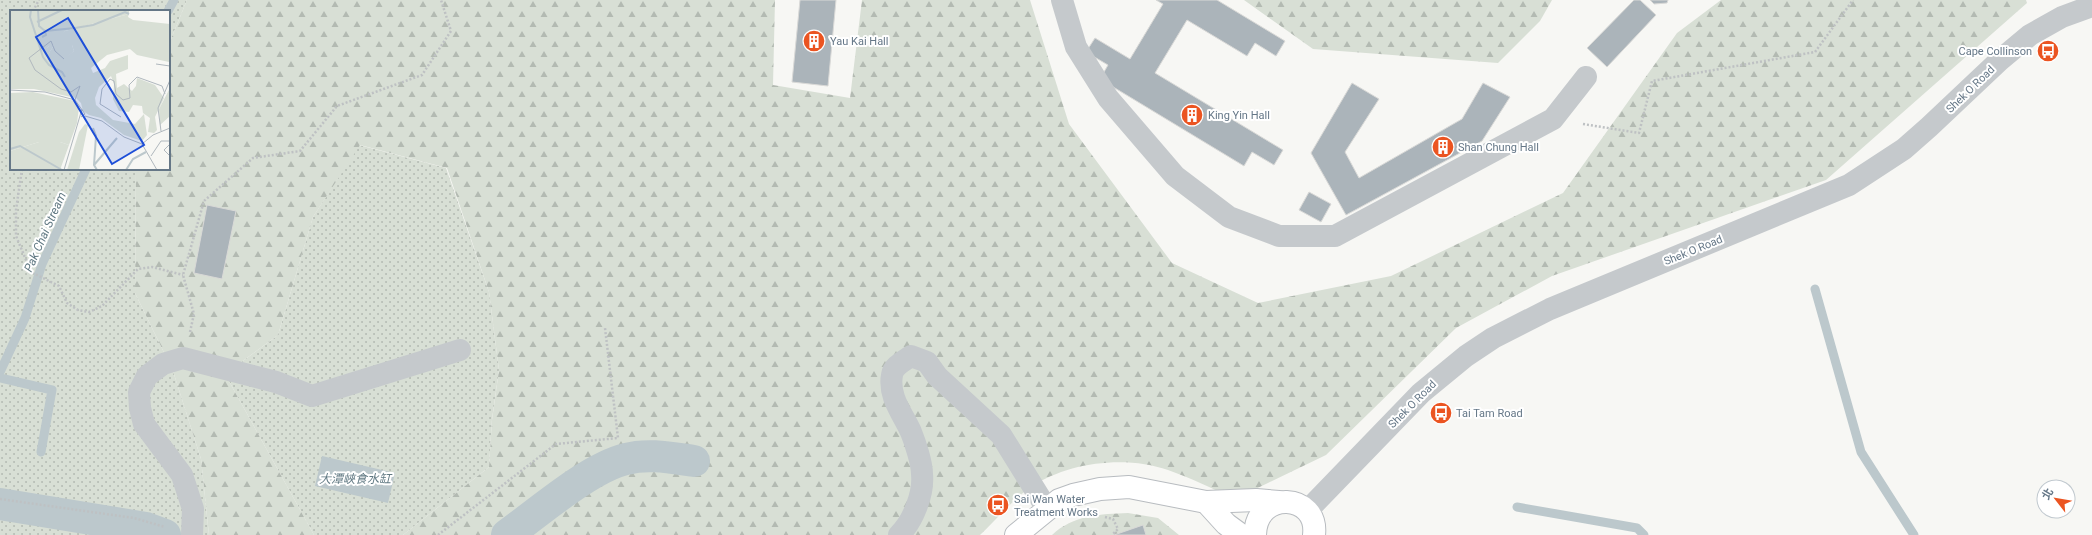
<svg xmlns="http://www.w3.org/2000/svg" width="2092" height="535" font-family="Roboto,'Noto Sans TC',sans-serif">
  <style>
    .grass { fill: url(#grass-dots) }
    .forest { fill: url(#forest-firs) }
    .water { fill: #bcc8cc }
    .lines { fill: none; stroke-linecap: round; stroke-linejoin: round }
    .stream { stroke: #bcc8cc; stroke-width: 9 }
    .canal { stroke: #bcc8cc; stroke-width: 32 }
    .building { fill: #abb4ba; stroke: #d9d9d7 }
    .major-casing { stroke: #b8bcc0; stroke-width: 24 }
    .path { stroke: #bec1c3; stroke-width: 2.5; stroke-dasharray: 2 2; stroke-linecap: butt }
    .minor { stroke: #c5c9cc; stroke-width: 22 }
    .major { stroke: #fff; stroke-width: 22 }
    .labels { text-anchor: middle; stroke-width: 4; stroke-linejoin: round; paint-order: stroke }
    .poi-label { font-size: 11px; fill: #657787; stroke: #fff; text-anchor: start }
    .street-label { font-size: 11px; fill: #657787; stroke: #fff }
    .water-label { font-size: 12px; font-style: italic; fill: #617983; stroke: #fff }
    .inset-river { fill: none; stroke: #bcc8cc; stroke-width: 2 }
    .inset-road { fill: none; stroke: #b0b8be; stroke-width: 1 }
    .view { fill: #1d4ed8; fill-opacity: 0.15; stroke: #1d4ed8; stroke-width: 2 }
    .inset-edge { fill: none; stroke: #657787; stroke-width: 2 }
  </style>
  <defs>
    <pattern id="grass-dots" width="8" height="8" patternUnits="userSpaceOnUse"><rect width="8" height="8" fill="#d8dfd5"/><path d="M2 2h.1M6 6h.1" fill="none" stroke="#b3bab2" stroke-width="1.8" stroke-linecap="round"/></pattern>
    <pattern id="forest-firs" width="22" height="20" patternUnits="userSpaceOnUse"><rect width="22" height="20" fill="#d8dfd5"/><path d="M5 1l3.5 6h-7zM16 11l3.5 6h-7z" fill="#b3bab2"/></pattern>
  </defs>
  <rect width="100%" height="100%" fill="#f7f7f4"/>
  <g class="grass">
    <path d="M0 0H187L169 44V11H11V169H136L135 293 173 371 201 459 209 535H0Z"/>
    <path d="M359 145 446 168 489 292 499 370 492 419 489 467 403 535H314L225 374 278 335 313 217Z"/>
  </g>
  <g class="forest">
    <path d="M187 0H775L773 85 850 98 862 0H1030L1069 124 1172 263 1258 303 1391 276 1563 193 1677 33 1721 0H2026L2027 3 1826 180 1552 276 1456 328 1326 455 1235 499C1213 489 1191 478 1168 470 1126 455 1068 462 1031 487 1014 498 995 521 980 535H403L489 467 492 420 499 370 489 292 447 168 360 145 313 217 278 335 225 374 314 535H209L201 459 173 371 135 293 136 169H169V44Z"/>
    <path d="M1244 0H1552L1540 21 1498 63 1313 49Z"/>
    <path d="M1128 513 1158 518 1179 535H1052C1073 515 1101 514 1128 513Z"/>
  </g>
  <path class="water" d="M322 456 395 473 388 503 315 486Z"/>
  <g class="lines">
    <g class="stream">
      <path d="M168 11 174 0"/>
      <path d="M1815 289 1861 452 1914 535"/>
      <path d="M0 372 25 318 42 264 86 169"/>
      <path d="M0 378 52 390 41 452"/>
      <path d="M1517 507 1637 528 1644 535"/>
    </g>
    <g class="canal">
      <path d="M0 504 146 528 165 535"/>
      <path d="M507 535C539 512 589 468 626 459 648 453 672 458 694 461"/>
    </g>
  </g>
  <g class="building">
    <path d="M800 0H836L828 86 792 82Z"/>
    <path d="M1156 0H1217L1285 41 1276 56 1255 43 1247 56 1187 20 1155 73 1283 150 1274 165 1252 152 1244 166 1100 79 1108 65 1086 52 1095 38 1130 59 1163 4Z"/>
    <path d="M1634 0H1640L1656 15 1607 67 1587 48Z"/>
    <path d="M1650 0H1668L1667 3 1654 4Z"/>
    <path d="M1352 83 1379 99 1345 152 1359 178 1462 119 1483 83 1510 97 1482 141 1346 215 1311 153Z"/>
    <path d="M1309 192 1331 204 1321 222 1299 210Z"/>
    <path d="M207 205 236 211 222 279 194 273Z"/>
    <path d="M1143 525 1146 535H1114Z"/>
  </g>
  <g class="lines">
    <g class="major-casing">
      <g id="major">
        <path d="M1206 502 1226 524 1241 535"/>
        <path d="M1016 535 1059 500 1073 495 1100 489 1129 487 1206 502 1256 500 1279 502"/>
        <path d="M1255 535C1256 489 1319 493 1314 535"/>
      </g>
    </g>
    <g class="path">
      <path d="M33 11 39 0"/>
      <path d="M1583 124 1639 133 1652 81 1815 52 1853 0"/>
      <path d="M22 169 16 210V236L31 272 59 286 67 303 78 310 89 312 102 306 138 269 152 267 183 275"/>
      <path d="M190 332 194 314 183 275 204 201 253 158 300 151 337 106 422 75 451 31 441 0"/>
      <path d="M0 499 134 518 165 527"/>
      <path d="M1105 517 1113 519 1118 529 1112 535"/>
      <path d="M438 535 556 444 618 438 605 328"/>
    </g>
    <g class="minor">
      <path d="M1062 0 1076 47 1108 98 1175 176 1229 217 1279 236H1335L1553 119 1586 77"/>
      <path d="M1307 511 1421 393 1466 356 1493 338 1550 309 1849 185 1904 149 1929 127 2000 60 2030 35 2062 17 2092 6"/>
      <path d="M192 535 193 509 182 475 144 424 140 408 139 392 147 376 163 364 183 358 276 382 312 396 460 350"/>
      <path d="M899 535C913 521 924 494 922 474 922 463 915 442 911 432 903 414 888 397 892 375 893 366 904 361 911 356L927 362 937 376 1001 435 1047 509"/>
    </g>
    <use href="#major" class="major"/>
  </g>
  <defs>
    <g id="building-disc" transform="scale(1.15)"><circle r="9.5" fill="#eb5421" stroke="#fff"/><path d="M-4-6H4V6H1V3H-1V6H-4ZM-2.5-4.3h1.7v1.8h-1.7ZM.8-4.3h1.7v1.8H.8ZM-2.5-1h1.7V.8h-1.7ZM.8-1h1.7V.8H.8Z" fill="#fff"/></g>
    <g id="bus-disc" transform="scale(1.15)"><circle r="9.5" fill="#eb5421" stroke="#fff"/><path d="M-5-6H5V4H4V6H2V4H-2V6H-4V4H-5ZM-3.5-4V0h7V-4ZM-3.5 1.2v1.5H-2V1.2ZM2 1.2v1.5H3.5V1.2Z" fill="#fff"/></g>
  </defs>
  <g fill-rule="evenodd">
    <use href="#building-disc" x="814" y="41"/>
    <use href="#bus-disc" x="2048" y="51"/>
    <use href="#building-disc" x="1192" y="115"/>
    <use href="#building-disc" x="1443" y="147"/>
    <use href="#bus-disc" x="1441" y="413"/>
    <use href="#bus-disc" x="998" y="505"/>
  </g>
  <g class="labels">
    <g class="poi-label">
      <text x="830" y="45">Yau Kai Hall</text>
      <text x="2032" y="55" text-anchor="end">Cape Collinson</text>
      <text x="1208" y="119">King Yin Hall</text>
      <text x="1458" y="151">Shan Chung Hall</text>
      <text x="1456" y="417">Tai Tam Road</text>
      <text x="1014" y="503">Sai Wan Water<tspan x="1014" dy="13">Treatment Works</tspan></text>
    </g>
    <g class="street-label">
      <text transform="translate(1970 89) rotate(-44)" y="4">Shek O Road</text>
      <text transform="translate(1693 250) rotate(-22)" y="4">Shek O Road</text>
      <text transform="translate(1412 404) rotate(-45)" y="4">Shek O Road</text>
    </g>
    <g class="water-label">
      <text transform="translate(45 232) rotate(-66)" y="4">Pak Chai Stream</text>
      <text x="355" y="483">大潭峽食水缸</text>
    </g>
  </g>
  <g transform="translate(10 10)">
    <rect width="160" height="160" fill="#f7f7f4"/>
    <path d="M0 0H119V4L55 21 0 72ZM44 35H62L64 41 48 55 36 48ZM29 132H50L59 135 50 160H0V141Z" fill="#d8dfd5"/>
    <path d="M119 4 118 7 123 10 160 14 159 52 127 45 120 39 97 45 81 58 83 63 95 58 100 51 118 45V59L106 64 107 78 114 74 122 81 126 76 127 68 145 75 154 88 145 107 147 120 144 123 138 122 140 108 133 103 132 96 123 95 119 102 109 101 103 89 104 74 101 66 89 77 85 88 86 95 103 110 125 114 134 104 137 125 132 131 114 125 91 108 79 105 73 101 71 93 66 88 24 79H0V72L13 53 38 37 45 27 55 21ZM44 35H62L64 41 47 54 36 48ZM160 78V106L150 115 149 99ZM23 82 65 91 69 97 67 113 59 135 50 132H29L0 141V83ZM75 114 78 115 69 160H57L69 122Z" fill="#d8dfd5" fill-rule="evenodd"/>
    <path class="inset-river" d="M21 0 20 7 33 47 39 55 52 62 55 67M28 0 29 16 35 21M27 12 52 0M32 27 36 25 35 21 65 18 83 15 115 2 119 4M83 118 86 126 84 155 87 160M0 139 10 136 52 160M84 155 107 128M116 160 123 149 136 142"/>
    <path class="inset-road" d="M54 49 45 41 41 31 19 48 25 60 51 79 61 82 70 76 65 90M146 54 160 56M0 80 35 82 65 90 75 104 71 107M75 106 92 111 114 127 132 134 147 160M111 107 90 94 92 79 100 69 104 71 106 84 113 90 120 88 119 75 127 67 152 76 155 84M151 121 148 98 160 70M132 134 143 125 160 118M160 134 154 140 160 146M141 146 151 131H160M54 160 72 99"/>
    <path class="view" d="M58 8 134 135 102 154 26 27Z"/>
    <rect width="160" height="160" class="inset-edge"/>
  </g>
  <g transform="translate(2056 499) rotate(301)"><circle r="19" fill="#ffffff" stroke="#c1c9cf"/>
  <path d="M0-3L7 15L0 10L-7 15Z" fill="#eb5421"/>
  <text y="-6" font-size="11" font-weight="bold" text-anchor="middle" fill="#657787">北</text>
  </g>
</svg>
